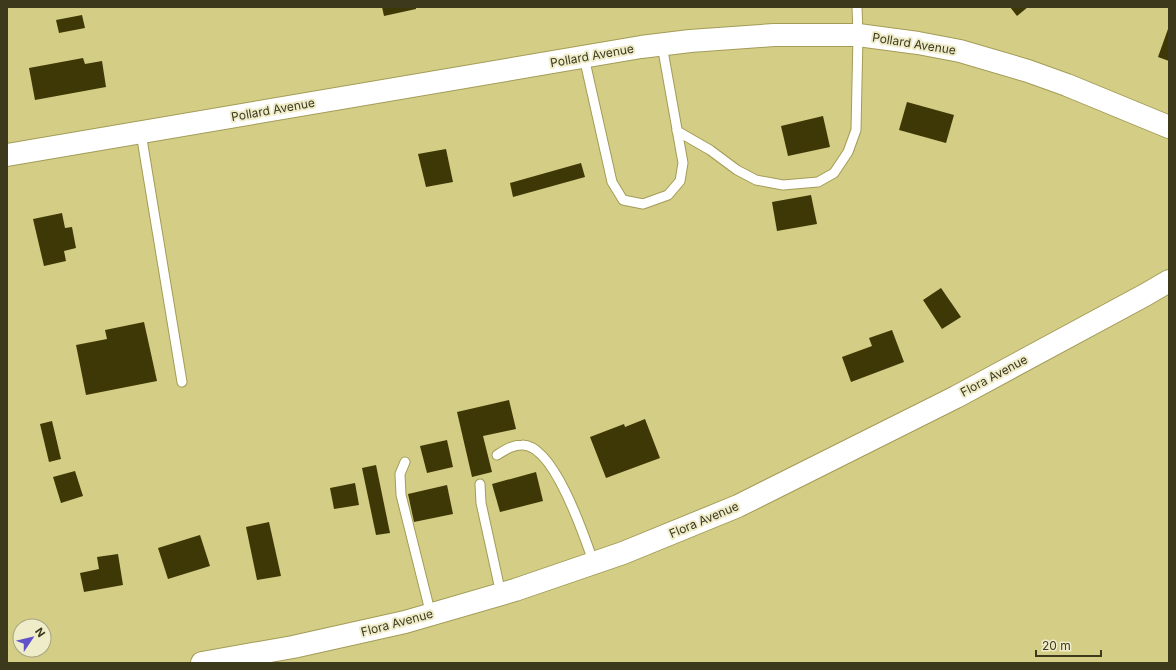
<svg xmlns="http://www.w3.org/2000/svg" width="1176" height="670" font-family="Inter,sans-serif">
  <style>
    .building { fill: #3d3805 }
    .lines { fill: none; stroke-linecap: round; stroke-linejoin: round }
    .service-casing { stroke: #a39c57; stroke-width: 11 }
    .tertiary-casing { stroke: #a39c57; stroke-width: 24 }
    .service { stroke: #fff; stroke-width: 9 }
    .tertiary { stroke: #fff; stroke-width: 22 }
    .labels { text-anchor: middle; stroke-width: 4; stroke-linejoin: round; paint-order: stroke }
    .street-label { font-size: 12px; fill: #3c391c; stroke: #efecca }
  </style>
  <rect width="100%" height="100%" fill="#d4cd86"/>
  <g class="building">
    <path d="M382 7H416V9L384 16Z"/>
    <path d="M1010 7H1028L1017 16Z"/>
    <path d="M82 15 85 28 59 33 56 20Z"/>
    <path d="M1168 29 1169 30V61L1158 57Z"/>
    <path d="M83 58 85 64 102 61 106 87 35 100 29 68Z"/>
    <path d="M907 102 954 115 946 143 899 130Z"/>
    <path d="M823 116 830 147 788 156 781 126Z"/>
    <path d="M446 149 453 182 426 187 418 154Z"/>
    <path d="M581 163 585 177 513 197 510 183Z"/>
    <path d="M811 195 817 224 777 231 772 202Z"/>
    <path d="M62 213 65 228 72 227 76 248 64 251 66 261 44 266 33 219Z"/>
    <path d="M941 288 961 317 942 329 923 300Z"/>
    <path d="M144 322 157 381 86 395 76 345 107 339 105 330Z"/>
    <path d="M892 330 904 362 851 382 842 357 872 346 869 338Z"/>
    <path d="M509 400 516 429 483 436 492 472 472 477 457 412Z"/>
    <path d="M645 419 660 458 606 478 590 437 624 424 625 427Z"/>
    <path d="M52 421 61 459 49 462 40 424Z"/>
    <path d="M447 440 453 467 427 473 420 446Z"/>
    <path d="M376 465 390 533 376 535 362 468Z"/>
    <path d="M75 471 83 496 61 503 53 477Z"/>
    <path d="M536 472 543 501 500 512 492 484Z"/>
    <path d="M355 483 359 505 334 509 330 488Z"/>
    <path d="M447 485 453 514 414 522 408 494Z"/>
    <path d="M269 522 281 576 257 580 246 527Z"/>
    <path d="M200 535 210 566 168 579 158 548Z"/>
    <path d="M118 554 123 585 84 592 80 573 99 569 97 557Z"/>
  </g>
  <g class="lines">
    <g class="service-casing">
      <g id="service">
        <path d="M584 57 612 182 623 200 643 204 668 195 680 181 683 163 662 45"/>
        <path d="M677 131 710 150 737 170 756 180 783 185 818 182 834 173 848 152 856 130 858 35 857 7"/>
        <path d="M141 133 182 382"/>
        <path d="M497 455C505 450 512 445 522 445 554 444 585 538 594 564"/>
        <path d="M405 462 400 474 401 495 431 615"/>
        <path d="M480 484 481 503 501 594"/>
      </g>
    </g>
    <g class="tertiary-casing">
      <g id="tertiary">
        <path d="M7 155 641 47 690 41 774 35H858L918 43 960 51 1028 71 1067 85 1169 127"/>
        <path d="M202 663 293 647 405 622 515 590 623 553 738 506 956 397 1145 295 1169 281"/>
      </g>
    </g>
    <use href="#service" class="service"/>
    <use href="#tertiary" class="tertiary"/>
  </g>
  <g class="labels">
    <g class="street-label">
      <text transform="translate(914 44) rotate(9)" y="4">Pollard Avenue</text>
      <text transform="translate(592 56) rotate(-10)" y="4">Pollard Avenue</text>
      <text transform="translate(273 110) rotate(-10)" y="4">Pollard Avenue</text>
      <text transform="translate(994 376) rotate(-28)" y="4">Flora Avenue</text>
      <text transform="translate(704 520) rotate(-23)" y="4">Flora Avenue</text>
      <text transform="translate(397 623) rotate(-15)" y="4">Flora Avenue</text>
    </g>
  </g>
  <rect width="1176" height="670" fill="none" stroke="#3c391c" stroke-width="16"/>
  <g transform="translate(32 638) rotate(55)"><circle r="19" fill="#efecca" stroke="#a7a484"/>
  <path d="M0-3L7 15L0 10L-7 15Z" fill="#5f51ca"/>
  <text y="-6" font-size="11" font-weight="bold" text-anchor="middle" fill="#3c391c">N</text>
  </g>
  <path d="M1036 650v6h65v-6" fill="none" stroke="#3c391c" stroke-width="2"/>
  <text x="1042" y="650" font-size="12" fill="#3c391c" stroke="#efecca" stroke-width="3" paint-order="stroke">20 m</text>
</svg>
